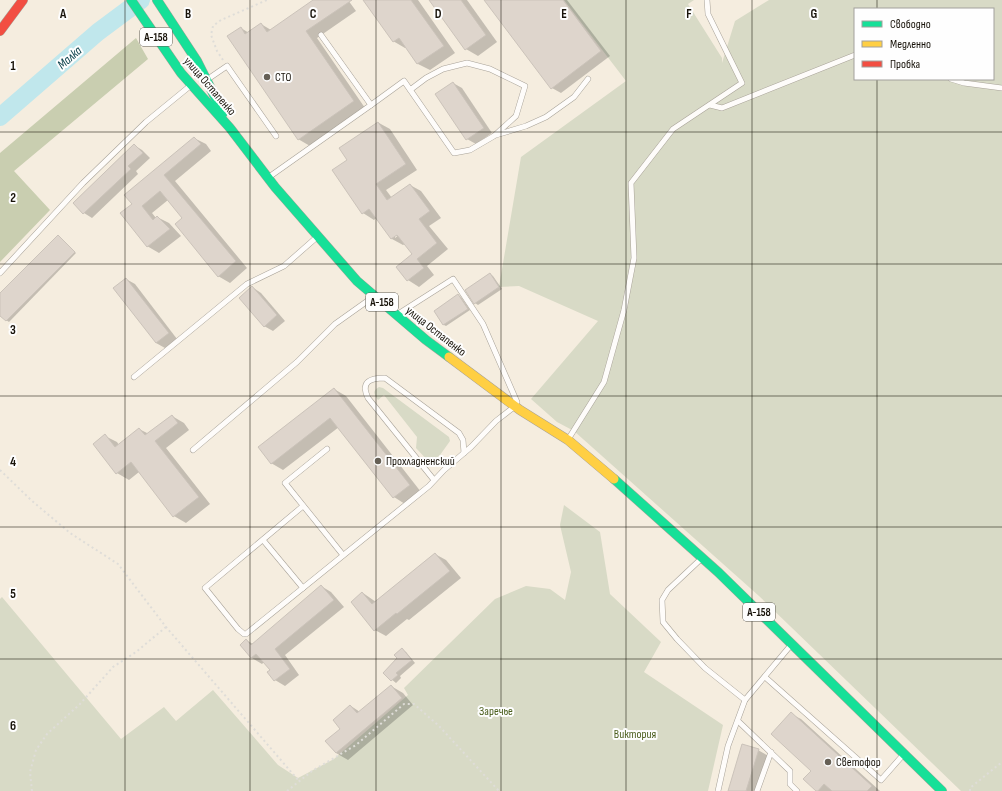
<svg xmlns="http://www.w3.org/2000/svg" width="1002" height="791" font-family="'Sofia Sans Condensed',sans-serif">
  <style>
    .green { fill: #d8dac6; fill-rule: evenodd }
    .forest { fill: #c9ceb0 }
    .shadow { fill: #0003; fill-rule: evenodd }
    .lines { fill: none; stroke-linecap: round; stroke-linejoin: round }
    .river { stroke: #c0e7ec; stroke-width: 18 }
    .building { fill: #ded5cc; stroke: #cbc3ba }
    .lane-casing { stroke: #a8a298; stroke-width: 6 }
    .fast-casing { stroke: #a8a298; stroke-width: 10 }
    .slow-casing { stroke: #a8a298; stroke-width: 10 }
    .jam-casing { stroke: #a8a298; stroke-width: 10 }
    .path { stroke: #dfddd8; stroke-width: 2; stroke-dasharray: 2 3; stroke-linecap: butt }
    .lane { stroke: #fefcfa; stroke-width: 5 }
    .fast { stroke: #16e098; stroke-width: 9 }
    .slow { stroke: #ffcf43; stroke-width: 9 }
    .jam { stroke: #f24e42; stroke-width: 9 }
    .grid { fill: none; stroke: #18130a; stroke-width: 1; stroke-opacity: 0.55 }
    .poi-dot { fill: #655f55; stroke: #fefefe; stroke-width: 1.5 }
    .labels { text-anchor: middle; stroke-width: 4; stroke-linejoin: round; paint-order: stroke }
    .shield { fill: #fefefe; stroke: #5d5a53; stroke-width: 1 }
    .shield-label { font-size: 11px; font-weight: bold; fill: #18130a }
    .poi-label { font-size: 12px; fill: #18130a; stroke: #fefefe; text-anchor: start }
    .street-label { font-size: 12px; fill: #18130a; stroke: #fefefe }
    .park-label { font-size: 12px; fill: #4b5e1d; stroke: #fefefe }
    .water-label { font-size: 13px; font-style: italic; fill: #0c424c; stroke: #fefefe }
    .grid-label { font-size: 13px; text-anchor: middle; font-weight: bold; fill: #18130a; stroke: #fefefe; stroke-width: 4; stroke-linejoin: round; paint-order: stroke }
  </style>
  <rect width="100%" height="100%" fill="#f5eddf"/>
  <g class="green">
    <path d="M564 0H694L688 4 722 58V63L735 21 769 0H1002V791H961L759 596 574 431 557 422 531 399 598 321 519 286 499 287 521 157 626 81ZM855 9H993V79H855Z"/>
    <path d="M379 387 383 388 449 437 450 441 440 455 430 463 416 448 417 437 384 395 378 400C374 394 372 391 379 387Z"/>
    <path d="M564 505 600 532 610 594 661 642 644 672 723 725 708 791H0V599L2 597 121 739 164 707 176 721 213 690 278 765 298 778 334 759 408 695 404 688 495 599 526 586 550 589 565 600 571 572 560 525Z"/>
  </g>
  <path class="forest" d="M136 38 148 59 14 171 50 210 0 262V153Z"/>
  <g class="shadow">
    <path d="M315 0H348L356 11 317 38 365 108 310 146 298 139 241 28 249 33 261 24 271 30Z"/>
    <path d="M364 0H418L455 53 430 70 418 64 407 47 405 48 393 41Z"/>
    <path d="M430 0H467L497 42 478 56 466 49Z"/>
    <path d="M485 0H567L610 56 561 93 552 88Z"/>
    <path d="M453 83 462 88 492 133 476 144 467 139Z"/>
    <path d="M379 123 390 129 417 170 386 190 392 198 410 185 421 191 441 218 429 226 448 249 427 266 434 275 419 287 408 280 413 254 405 244 403 245 392 239 377 217 374 220 363 213 348 160ZM401 233 395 238V236Z"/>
    <path d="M194 138 206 144 211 151 175 181 247 268 230 283 218 276 184 218 168 200 152 213 156 218 157 217 169 223 181 236 159 253 147 246 133 204Z"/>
    <path d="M134 145 142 150 150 158 136 171 138 174 92 218 84 213Z"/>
    <path d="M60 238 76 253 9 322 6 320 0 314V295Z"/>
    <path d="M490 274 493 276 502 289 478 305 475 303 466 290Z"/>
    <path d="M126 279 135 284 177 339 165 348 156 343Z"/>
    <path d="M252 287 261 293 285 321 273 331 264 326Z"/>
    <path d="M458 295 461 297 470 310 446 326 444 325 435 311Z"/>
    <path d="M334 389 346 396 421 492 405 504 394 497 339 427 283 470 271 463Z"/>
    <path d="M172 416 184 423 189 430 166 448 210 504 186 523 174 516 139 472 129 480 117 473 105 436 117 442 119 445 139 429 149 434Z"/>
    <path d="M435 554 446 560 461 578 409 620 407 619 386 636 375 630 363 593 376 602Z"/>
    <path d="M321 586 331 592 344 607 285 655 299 675 285 686 275 680 271 670 264 662 262 664 252 658 241 645 246 640 253 644Z"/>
    <path d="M402 650 406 652 415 663 400 676 401 678 396 683 384 673 399 658Z"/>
    <path d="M391 686 403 693 413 705 348 760 336 753 327 741 341 729 351 706 360 712Z"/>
    <path d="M791 714 801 719 880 791H817L812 770Z"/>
    <path d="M758 750 770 757 760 791H729Z"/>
  </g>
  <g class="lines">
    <path class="river" d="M0 117 98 32 141 0"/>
  </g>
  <g class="building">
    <path d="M313 0H352L306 31 354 101 298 140 227 36 241 27 245 34 261 23 267 32Z"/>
    <path d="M363 0H411L444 46 417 64 399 38 393 42Z"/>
    <path d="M429 0H461L486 35 465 50Z"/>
    <path d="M484 0H563L601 51 551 89Z"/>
    <path d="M453 82 484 128 466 140 435 94Z"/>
    <path d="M378 122 406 164 376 184 387 200 410 184 430 211 419 219 437 243 417 259 424 268 407 281 396 267 412 254 397 235 391 239 369 209 362 214 332 170 347 160 339 148Z"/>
    <path d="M194 137 201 144 164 175 236 261 218 277 175 224 182 218 160 191 142 206 153 220 157 216 170 229 147 247 120 213 132 204 124 195Z"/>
    <path d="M134 144 143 153 128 166 131 169 83 214 73 203Z"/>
    <path d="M58 235 75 252 6 321 0 316V293Z"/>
    <path d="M490 273 499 287 474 304 465 290Z"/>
    <path d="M126 278 169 333 156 343 113 288Z"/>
    <path d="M252 286 277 315 264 327 239 298Z"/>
    <path d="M458 294 468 309 443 325 434 311Z"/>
    <path d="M334 388 410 485 393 498 330 418 271 464 258 447Z"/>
    <path d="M172 415 178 423 155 441 199 497 173 517 131 462 116 474 93 444 105 434 115 447 139 428 145 435Z"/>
    <path d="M435 553 450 571 397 614 396 613 374 631 351 602 362 592 372 604Z"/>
    <path d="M321 585 334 600 275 649 290 669 274 681 267 672 270 670 256 654 251 658 240 645 246 639 251 645Z"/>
    <path d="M402 648 412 660 396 673 398 675 391 681 383 673 397 658 394 655Z"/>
    <path d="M391 685 402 698 336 753 325 741 340 729 333 720 350 705 357 713Z"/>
    <path d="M791 712 872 786 867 791H832L824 784 818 791H816L803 779 811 771 771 734Z"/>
    <path d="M742 744 759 749 746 791H728Z"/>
  </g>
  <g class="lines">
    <g class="lane-casing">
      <g id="lane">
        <path d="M208 79 227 66 276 136"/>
        <path d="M951 79 964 83 1002 88"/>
        <path d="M371 105 404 81 454 153 470 150 494 136 516 116 525 86 490 69 467 63 443 69 426 78 410 90"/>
        <path d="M710 105 722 108 855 55"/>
        <path d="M496 135 526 126 546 117 574 97 588 79"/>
        <path d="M269 177 371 105 321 35"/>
        <path d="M0 273 83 183 146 122 190 86"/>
        <path d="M398 314 453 279 483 324 517 402"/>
        <path d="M134 377 247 284 284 266 317 237"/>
        <path d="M569 438 604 382 624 310 634 258 631 183 673 129 742 83 708 14 707 0"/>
        <path d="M327 449 285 483 343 555"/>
        <path d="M193 450 297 362 335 324 373 297"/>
        <path d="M434 480 368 398C360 381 371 378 385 378L459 433 463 440 464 453"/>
        <path d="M303 506 205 588 238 629 244 634H246L429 486 444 470 471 447 496 421 514 407"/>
        <path d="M263 540 303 588"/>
        <path d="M702 558 668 590 662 600 663 622 677 639 705 668 745 700"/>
        <path d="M765 677 881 780 903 755"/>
        <path d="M738 721 790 771V784L797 791"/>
        <path d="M718 791 728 746 745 700 791 645"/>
        <path d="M757 791 771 752"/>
      </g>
    </g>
    <g class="fast-casing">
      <g id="fast">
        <path d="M131 0 181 73 230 128 275 187 357 281 426 340 449 357"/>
        <path d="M157 0 197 61 223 113"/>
        <path d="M614 479 718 572 942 791"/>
      </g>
    </g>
    <g class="slow-casing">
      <path id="slow" d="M449 357 520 410 568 440 614 479"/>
    </g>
    <g class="jam-casing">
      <path id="jam" d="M0 31 23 0"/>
    </g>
    <g class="path">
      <path d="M223 60 217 51 211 35 213 26 221 20 267 0"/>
      <path d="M0 470 31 500 70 533 118 564 166 627 299 781"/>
      <path d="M32 791 30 772 36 750 47 734 80 704 113 667 136 652 166 627"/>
      <path d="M287 791 312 771 356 745 404 704H414L439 726 499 791"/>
      <path d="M970 791V788L1002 762"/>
    </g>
    <use href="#lane" class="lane"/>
    <use href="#fast" class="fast"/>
    <use href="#slow" class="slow"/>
    <use href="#jam" class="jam"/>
  </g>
  <path class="grid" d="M125 0V791M250 0V791M376 0V791M501 0V791M626 0V791M752 0V791M877 0V9M877 79V791M0 132H1002M0 264H1002M0 396H1002M0 527H1002M0 659H1002"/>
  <g class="poi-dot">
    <circle cx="267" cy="77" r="4"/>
    <circle cx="378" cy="461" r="4"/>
    <circle cx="828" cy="762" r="4"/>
  </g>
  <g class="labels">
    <g class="shield">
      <rect x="140" y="28" width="32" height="18" rx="3"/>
      <rect x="366" y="293" width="32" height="18" rx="3"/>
      <rect x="743" y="603" width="32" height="18" rx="3"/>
    </g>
    <g class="shield-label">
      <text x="156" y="41">А-158</text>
      <text x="382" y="306">А-158</text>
      <text x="759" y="616">А-158</text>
    </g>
    <g class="poi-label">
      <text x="275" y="81">СТО</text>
      <text x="386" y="465">Прохладненский</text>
      <text x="836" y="766">Светофор</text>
    </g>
    <g class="street-label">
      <text transform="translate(210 86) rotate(49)" y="4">улица Остапенко</text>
      <text transform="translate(436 331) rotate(38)" y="4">улица Остапенко</text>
    </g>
    <g class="park-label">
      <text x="496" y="715">Заречье</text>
      <text x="635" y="738">Виктория</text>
    </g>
    <g class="water-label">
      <text transform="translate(69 57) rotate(-41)" y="5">Малка</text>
    </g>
  </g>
  <g class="grid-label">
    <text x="63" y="18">A</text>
    <text x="188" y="18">B</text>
    <text x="313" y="18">C</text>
    <text x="438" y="18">D</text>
    <text x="564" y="18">E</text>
    <text x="689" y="18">F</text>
    <text x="814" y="18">G</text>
    <text x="13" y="70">1</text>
    <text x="13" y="202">2</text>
    <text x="13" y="334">3</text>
    <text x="13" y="466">4</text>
    <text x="13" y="598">5</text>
    <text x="13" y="730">6</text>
  </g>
  <rect x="854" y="8" width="140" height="72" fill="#fefefe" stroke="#a2a09c"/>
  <rect x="862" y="21" width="20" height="6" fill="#16e098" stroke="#a2a09c"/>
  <text x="890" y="28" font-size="12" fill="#18130a">Свободно</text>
  <rect x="862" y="41" width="20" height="6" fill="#ffcf43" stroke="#a2a09c"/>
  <text x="890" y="48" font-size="12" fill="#18130a">Медленно</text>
  <rect x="862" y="61" width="20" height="6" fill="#f24e42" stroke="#a2a09c"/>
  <text x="890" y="68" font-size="12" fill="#18130a">Пробка</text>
</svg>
